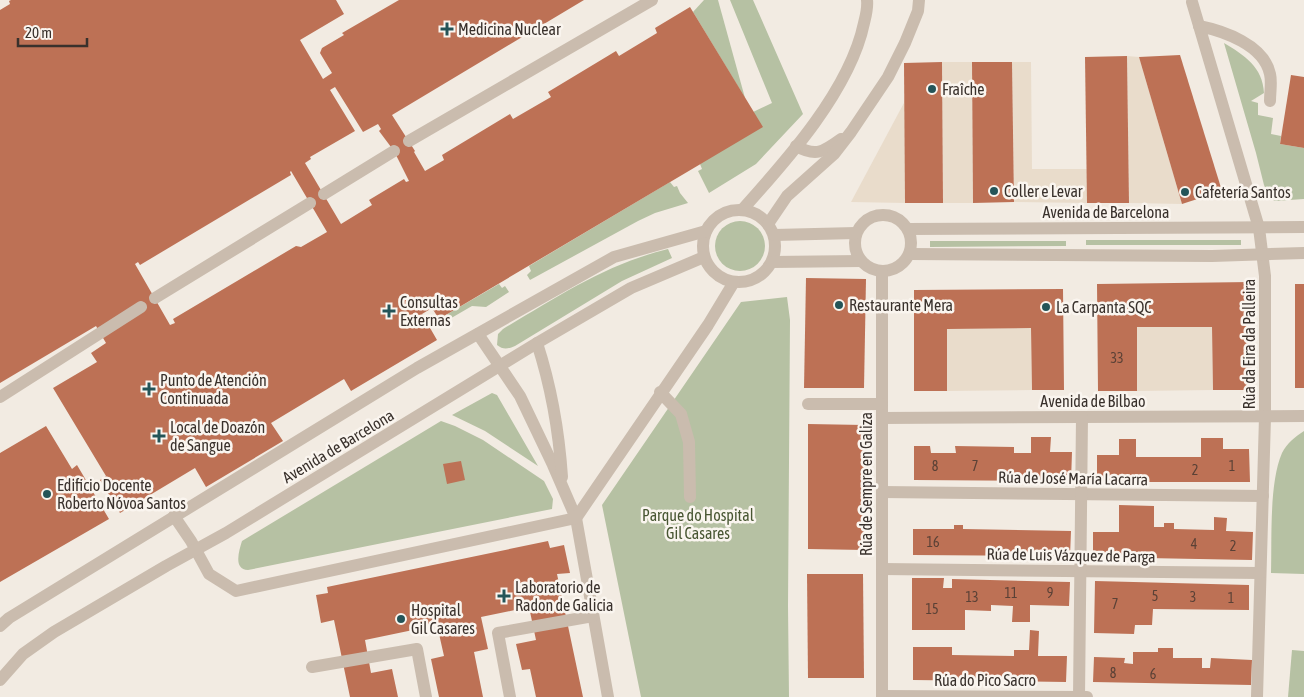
<svg xmlns="http://www.w3.org/2000/svg" width="1304" height="697" font-family="'Asap Condensed',sans-serif">
  <style>
    .green { fill: #b6c1a3 }
    .plaza { fill: #e9dccb }
    .building { fill: #bd7155; fill-rule: evenodd }
    .lines { fill: none; stroke-linecap: round; stroke-linejoin: round }
    .minor { stroke: #cabcae; stroke-width: 12 }
    .poi-dot { fill: #245458; stroke: #faf5ef; stroke-width: 2 }
    .labels { text-anchor: middle; stroke-width: 5; stroke-linejoin: round; paint-order: stroke }
    .number-label { font-size: 14px; fill: #5a4136 }
    .poi-label { font-size: 16px; fill: #39312c; stroke: #faf5ef; text-anchor: start }
    .street-label { font-size: 16px; fill: #39312c; stroke: #faf5ef }
    .park-label { font-size: 16px; fill: #485632; stroke: #faf5ef }
  </style>
  <rect width="100%" height="100%" fill="#f2ebe2"/>
  <g class="green">
    <path d="M704 0H718L745 98 693 12Z"/>
    <path d="M730 0H753L803 114 756 164 709 193 698 171 702 169 700 164 753 112 772 103Z"/>
    <path d="M1224 43C1244 55 1263 67 1264 93L1251 101 1258 103V115L1273 118 1271 134 1281 136 1280 144 1304 148V199L1275 201 1270 198 1264 185 1256 153Z"/>
    <path d="M670 182 674 187 677 186 680 193 688 203 655 213 638 221 530 280 527 275 531 271 529 266Z"/>
    <circle cx="740" cy="246" r="25"/>
    <rect x="1086" y="240" width="155" height="5"/>
    <path d="M930 241H1066V246L930 247Z"/>
    <path d="M668 249 672 258 622 281 515 346C508 349 503 350 497 345L498 334 503 329C557 297 606 264 668 249Z"/>
    <path d="M499 284 502 288 505 286 509 292 486 307 472 306 441 324 439 319Z"/>
    <path d="M787 297 790 320 788 606 789 697H641L602 505 741 302Z"/>
    <path d="M492 393 497 395 538 466 485 431 452 415Z"/>
    <path d="M441 421 455 426 483 440 544 481 553 499 552 509 248 570C233 569 239 551 242 541Z"/>
    <path d="M1304 431V574L1271 573C1272 539 1269 483 1282 453 1287 443 1295 437 1304 431Z"/>
    <path d="M1292 650 1304 651V697H1288Z"/>
  </g>
  <g class="plaza">
    <path d="M1127 56 1139 57 1182 204 1129 203Z"/>
    <path d="M942 62H972L973 203H943Z"/>
    <path d="M1012 62H1031L1032 169H1087V203L1014 202Z"/>
    <path d="M905 101V203L851 202Z"/>
    <path d="M1137 327H1212L1213 390 1137 391Z"/>
    <path d="M1031 328 1032 390 947 391V329Z"/>
  </g>
  <g class="building">
    <path d="M11 0H336L344 14 300 40 323 79 332 73 320 53 322 48 344 35 342 33 399 0H584L392 115 415 151 414 152 425 171 444 160 442 155 510 114 513 119 551 97 548 92 616 51 619 56 657 33 655 28 690 7 763 127 439 319 432 308 422 314 437 340 351 391 344 379 271 423 283 441 206 487 195 468 120 513 100 480 106 476 53 388 97 362 91 353 106 343 96 326 0 383V10L10 4 9 1ZM335 87 363 132 378 124 381 129 379 131 394 151 409 181 406 182 404 179 369 200 372 205 341 224 305 163 311 159 310 157 355 131 330 90ZM291 171 327 232 301 247 296 246 173 319 175 323 170 325 135 264 138 262 140 265 291 175 290 172Z"/>
    <path d="M1180 55 1222 191 1182 204 1139 57Z"/>
    <path d="M1127 56 1129 203H1087L1085 57Z"/>
    <path d="M942 62 943 203H905L904 63Z"/>
    <path d="M972 62H1012L1014 202 973 203Z"/>
    <path d="M1291 75 1304 77V148L1280 144Z"/>
    <path d="M806 278 866 279 864 388H804Z"/>
    <path d="M1251 282 1252 390H1213L1212 327H1137V391H1098L1097 284Z"/>
    <rect x="1295" y="284" width="9" height="104"/>
    <path d="M1063 289 1064 390H1032L1031 328 947 329V391H914V290Z"/>
    <path d="M808 424 864 425V550L808 549Z"/>
    <path d="M46 426 72 469 77 465 109 519 0 582V453Z"/>
    <path d="M1031 437H1051L1050 452H1072L1071 481 914 480V446H930L931 453H956L955 446 1014 447V453H1031Z"/>
    <path d="M1201 438H1223V449H1249L1250 482H1097V455H1119V439H1136V457H1201Z"/>
    <path d="M461 461 465 480 447 484 443 464Z"/>
    <path d="M1119 505 1154 506V527H1164V523H1174V529L1214 530V517L1227 518 1226 531 1253 532 1252 560 1093 557V532H1119Z"/>
    <path d="M954 525H963V529L1071 531 1070 556 913 555V529H954Z"/>
    <path d="M548 541 550 548 564 545 570 573 557 574 583 697H536L530 669 522 670 516 644 536 640 529 607 481 617 488 649 474 652 483 697H439L431 659 444 656 437 625 365 640 371 673 392 669 398 697H350L334 620 321 623 316 595 328 593 327 587Z"/>
    <path d="M807 574H863L864 678H808Z"/>
    <path d="M912 578H944L943 588H952V579L1070 582 1069 606 1030 605V622H1012L1013 606 991 605V611L965 610V630H912Z"/>
    <path d="M1095 581 1249 585V610L1153 609 1152 625H1135L1134 634 1094 633Z"/>
    <path d="M1030 630 1039 631 1038 656H1067L1066 682 913 680V647H952V655L1014 656V650H1029Z"/>
    <path d="M1158 648H1173V658H1202V668H1210L1211 658 1252 660 1251 685 1093 682 1094 657 1125 658 1124 663 1133 664V652H1158Z"/>
  </g>
  <g class="lines">
    <g class="minor">
      <path d="M1192 2 1259 228 1265 276V417L1257 697"/>
      <path d="M1199 26C1224 31 1264 45 1270 74 1272 82 1270 92 1270 101"/>
      <path d="M409 141 652 0"/>
      <path d="M796 146C816 157 823 152 841 139"/>
      <path d="M324 194 394 151"/>
      <circle cx="739" cy="246" r="36"/>
      <path d="M742 210C787 160 850 90 864 23 866 15 868 8 867 0"/>
      <circle cx="883" cy="243" r="28"/>
      <path d="M768 224 787 196 834 154 851 132 888 77 905 43 918 11 919 0"/>
      <path d="M908 229 1304 227"/>
      <path d="M774 235 856 233"/>
      <path d="M910 254 1212 256 1304 253"/>
      <path d="M772 262 861 261"/>
      <path d="M882 272V697"/>
      <path d="M155 298 310 203"/>
      <path d="M478 334 520 396 553 465 576 518 608 697"/>
      <path d="M537 343C551 386 559 432 562 477"/>
      <path d="M660 392 681 414 689 442 690 497"/>
      <path d="M0 397 141 307"/>
      <path d="M808 404H882"/>
      <path d="M882 418 1304 416"/>
      <path d="M882 492 1263 496"/>
      <path d="M174 516 191 541 209 574 236 591 576 518 708 325 734 282"/>
      <path d="M882 569 1260 573"/>
      <path d="M0 626 9 618 417 368 614 257 706 231"/>
      <path d="M312 667 417 649 426 697"/>
      <path d="M0 680 23 654 54 632 166 566 226 533 537 343 631 288 704 257"/>
      <path d="M882 696 1087 697"/>
      <path d="M510 697 498 633 593 616"/>
      <path d="M1079 697 1082 417"/>
    </g>
  </g>
  <g class="poi-dot">
    <path d="M444.5 21.5h5v5h5v5h-5v5h-5v-5h-5v-5h5z"/>
    <circle cx="932" cy="89" r="5"/>
    <circle cx="994" cy="191" r="5"/>
    <circle cx="1185" cy="192" r="5"/>
    <circle cx="839" cy="305" r="5"/>
    <circle cx="1046" cy="307" r="5"/>
    <path d="M386.5 303.5h5v5h5v5h-5v5h-5v-5h-5v-5h5z"/>
    <path d="M146.5 381.5h5v5h5v5h-5v5h-5v-5h-5v-5h5z"/>
    <path d="M156.5 428.5h5v5h5v5h-5v5h-5v-5h-5v-5h5z"/>
    <circle cx="47" cy="494" r="5"/>
    <path d="M501.5 588.5h5v5h5v5h-5v5h-5v-5h-5v-5h5z"/>
    <circle cx="401" cy="619" r="5"/>
  </g>
  <g class="labels">
    <g class="number-label">
      <text x="1117" y="363">33</text>
      <text x="935" y="471">8</text>
      <text x="975" y="471">7</text>
      <text x="1232" y="471">1</text>
      <text x="1195" y="475">2</text>
      <text x="933" y="547">16</text>
      <text x="1194" y="549">4</text>
      <text x="1233" y="551">2</text>
      <text x="1011" y="598">11</text>
      <text x="1050" y="598">9</text>
      <text x="1155" y="601">5</text>
      <text x="972" y="602">13</text>
      <text x="1193" y="602">3</text>
      <text x="1231" y="603">1</text>
      <text x="1115" y="609">7</text>
      <text x="932" y="614">15</text>
      <text x="1113" y="678">8</text>
      <text x="1153" y="679">6</text>
    </g>
    <g class="poi-label">
      <text x="458" y="35">Medicina Nuclear</text>
      <text x="942" y="95">Fraîche</text>
      <text x="1004" y="197">Coller e Levar</text>
      <text x="1195" y="198">Cafetería Santos</text>
      <text x="400" y="308">Consultas<tspan x="400" dy="18">Externas</tspan></text>
      <text x="849" y="311">Restaurante Mera</text>
      <text x="1056" y="313">La Carpanta SQC</text>
      <text x="160" y="386">Punto de Atención<tspan x="160" dy="18">Continuada</tspan></text>
      <text x="170" y="433">Local de Doazón<tspan x="170" dy="18">de Sangue</tspan></text>
      <text x="57" y="491">Edificio Docente<tspan x="57" dy="18">Roberto Nóvoa Santos</tspan></text>
      <text x="515" y="593">Laboratorio de<tspan x="515" dy="18">Radon de Galicia</tspan></text>
      <text x="411" y="616">Hospital<tspan x="411" dy="18">Gil Casares</tspan></text>
    </g>
    <g class="street-label">
      <text x="1106" y="218">Avenida de Barcelona</text>
      <text transform="translate(1249 344) rotate(-90)" y="6">Rúa da Eira da Palleira</text>
      <text x="1093" y="407">Avenida de Bilbao</text>
      <text transform="translate(338 446) rotate(-31)" y="6">Avenida de Barcelona</text>
      <text transform="translate(1073 478) rotate(1)" y="6">Rúa de José María Lacarra</text>
      <text transform="translate(866 484) rotate(-90)" y="6">Rúa de Sempre en Galiza</text>
      <text transform="translate(1071 555) rotate(1)" y="6">Rúa de Luis Vázquez de Parga</text>
      <text x="985" y="686">Rúa do Pico Sacro</text>
    </g>
    <g class="park-label">
      <text x="698" y="521">Parque do Hospital<tspan x="698" dy="18">Gil Casares</tspan></text>
    </g>
  </g>
  <path d="M18 38v8h69v-8" fill="none" stroke="#39312c" stroke-width="2.5"/>
  <text x="25" y="38" font-size="15" fill="#39312c" stroke="#faf5ef" stroke-width="4" paint-order="stroke">20 m</text>
</svg>
